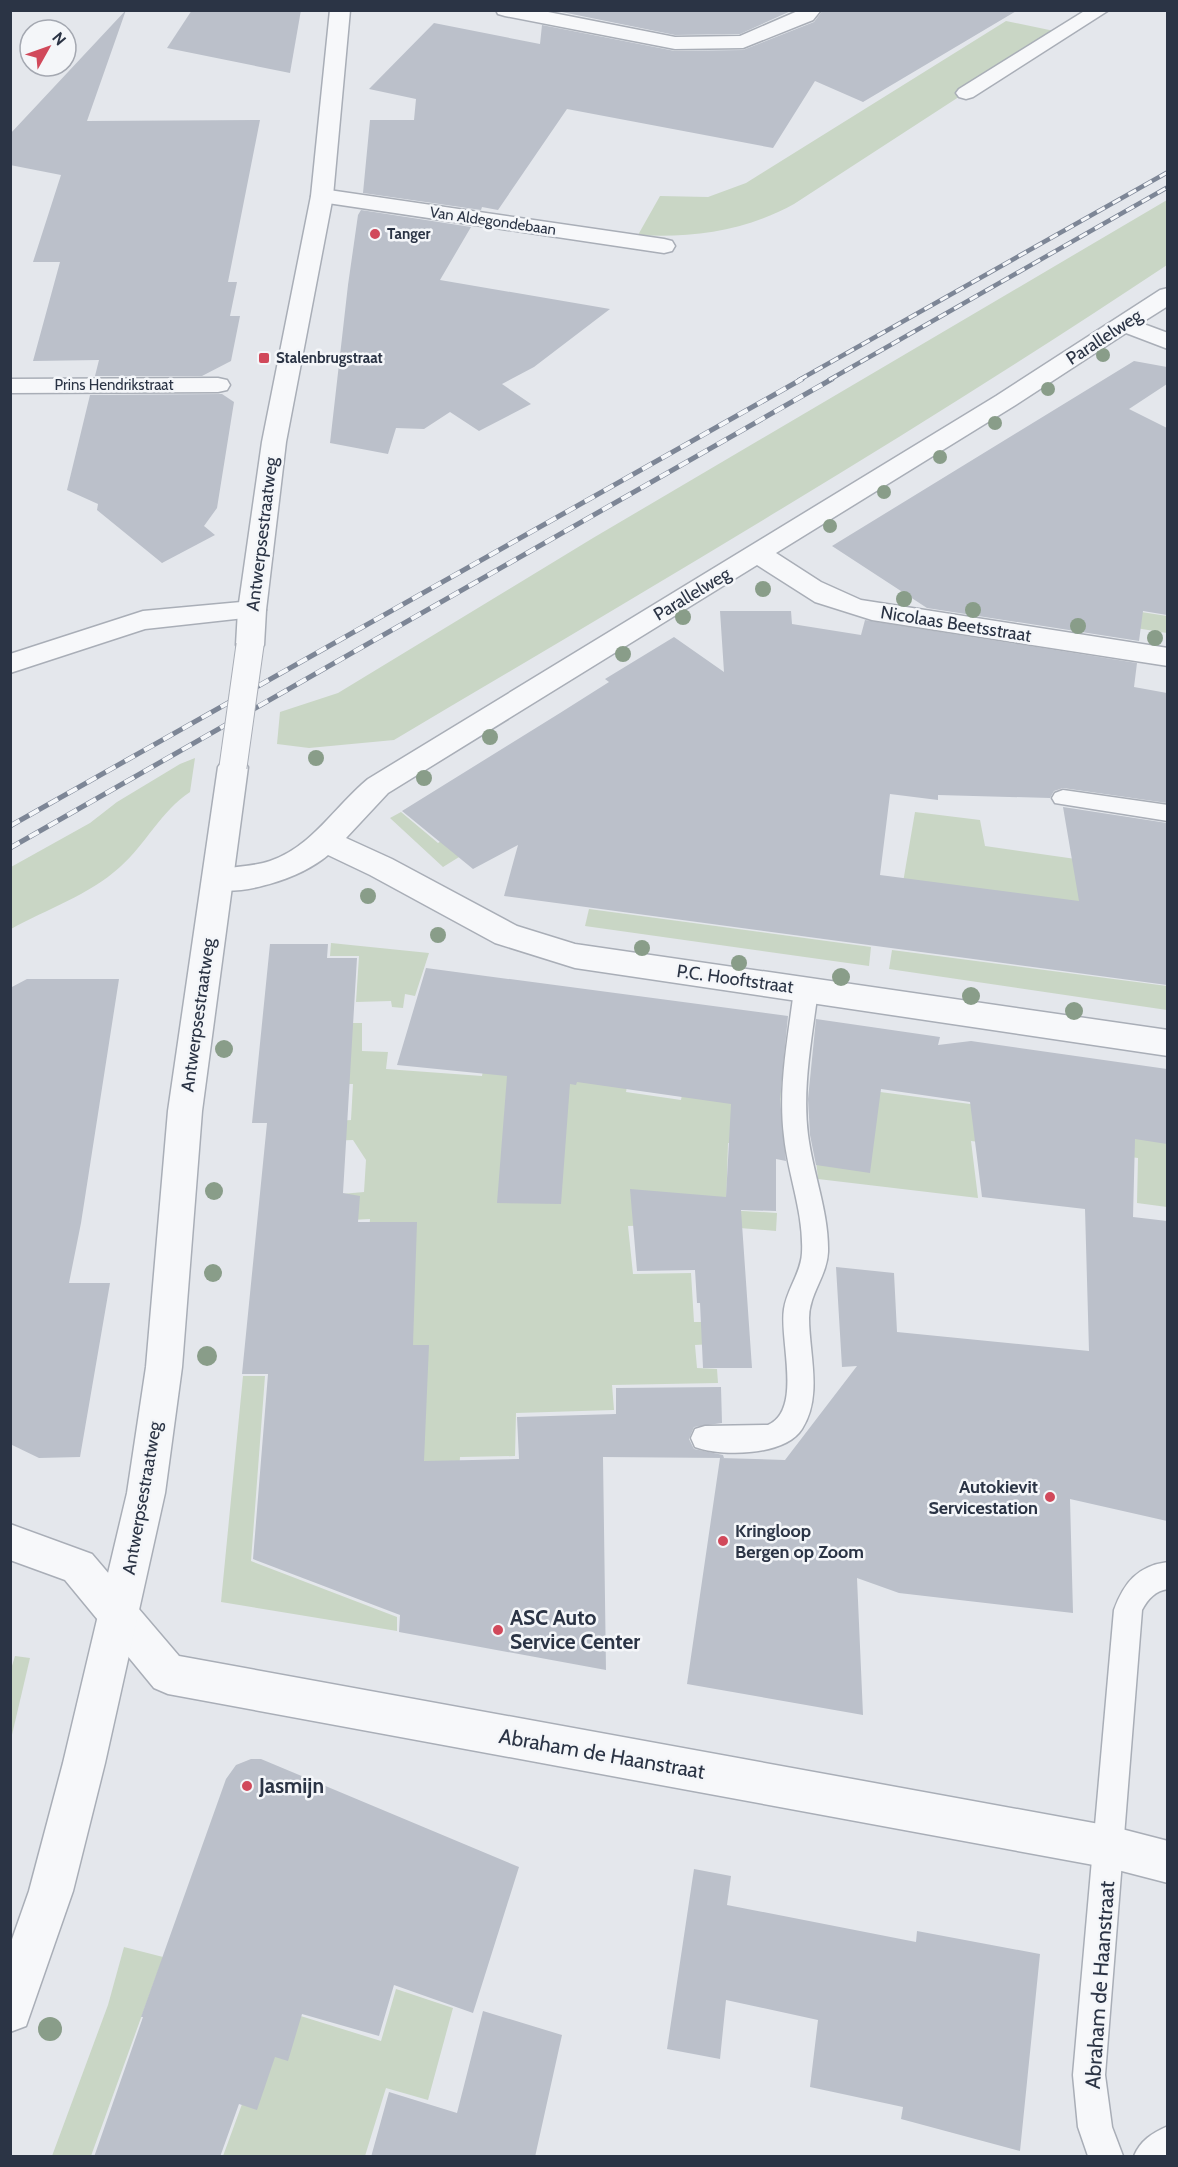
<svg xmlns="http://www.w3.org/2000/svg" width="1178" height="2167" font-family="Cabin,sans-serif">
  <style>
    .green { fill: #c9d6c5 }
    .building { fill: #bbc0ca }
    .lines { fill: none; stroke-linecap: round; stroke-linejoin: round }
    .service-casing { stroke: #a9aeb7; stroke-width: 3 }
    .minor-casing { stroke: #a9aeb7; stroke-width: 3 }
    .tertiary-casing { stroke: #a9aeb7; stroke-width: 3 }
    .service { fill: #f7f8fa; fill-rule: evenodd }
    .minor { fill: #f7f8fa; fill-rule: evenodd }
    .tertiary { fill: #f7f8fa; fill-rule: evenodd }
    .rail-far1-casing { stroke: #7d8696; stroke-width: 4.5 }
    .rail-casing { stroke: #7d8696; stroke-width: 5 }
    .rail-far1 { stroke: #f4f6f9; stroke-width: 3; stroke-dasharray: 9; stroke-linecap: butt }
    .rail { stroke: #f4f6f9; stroke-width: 4; stroke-dasharray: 11; stroke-linecap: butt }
    .tertiary-bridge-casing { stroke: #a9aeb7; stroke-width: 29; stroke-linecap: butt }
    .tertiary-bridge { stroke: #f7f8fa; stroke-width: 27 }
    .tree { fill: #899d89 }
    .poi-dot { fill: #d1495b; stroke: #f4f6f9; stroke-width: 2 }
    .labels { text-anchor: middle; stroke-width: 5; stroke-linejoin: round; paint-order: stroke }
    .far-street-label { font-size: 15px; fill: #2b3445; stroke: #f4f6f9 }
    .far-poi-label { font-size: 15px; font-weight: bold; fill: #2b3445; stroke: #f4f6f9; text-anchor: start }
    .street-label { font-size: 18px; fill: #2b3445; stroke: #f4f6f9 }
    .poi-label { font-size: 18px; font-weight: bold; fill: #2b3445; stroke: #f4f6f9; text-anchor: end }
    .near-poi-label { font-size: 21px; font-weight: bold; fill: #2b3445; stroke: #f4f6f9; text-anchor: start }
    .near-street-label { font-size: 21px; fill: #2b3445; stroke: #f4f6f9 }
  </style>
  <rect width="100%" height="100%" fill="#e4e7ec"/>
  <g class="green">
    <path d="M1006 21 1059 32 794 204C745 231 692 238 638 235L660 196 708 197 746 183Z"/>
    <path d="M1167 200V265C916 432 654 586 394 740L309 748 277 744 280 712 338 693 593 538Z"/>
    <path d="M1045 597 1167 616V633L1042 613Z"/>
    <path d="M195 758 190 792C161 811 146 844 120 867 89 895 47 909 11 929V867L90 823 117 802 180 764Z"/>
    <path d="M401 812 438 843 453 834 472 849 443 867 390 818Z"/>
    <path d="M915 812 980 820 985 846 1167 872V926L1140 922 899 906Z"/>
    <path d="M589 909 871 947 869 966 585 926Z"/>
    <path d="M331 943 429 953 415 996 405 994 403 1008 392 1007 391 1001 356 1002 359 956H330Z"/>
    <path d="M892 950 1167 986V1010L889 969Z"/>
    <path d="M341 1023H362V1051L388 1052 386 1069 482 1076 490 1027 631 1066 626 1092 681 1100 691 1046 783 1057 778 1144 728 1143 726 1210 777 1213 776 1231 691 1224 628 1226 633 1274 691 1273 694 1322H712V1344L695 1345 697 1368 717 1369 718 1383 612 1385 614 1410 516 1413 515 1456 460 1457 457 1502 405 1501 366 1279 370 1219 330 1221V1195L364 1192 366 1160 353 1140 272 1143 273 1125 351 1120 353 1084H317Z"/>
    <path d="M813 1083 1015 1110 1059 1151 971 1141 978 1198 818 1179 811 1113Z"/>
    <path d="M1137 1108 1167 1112V1207L1137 1203 1138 1158 1106 1154Z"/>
    <path d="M243 1376H265L251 1561 397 1617V1631L221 1602Z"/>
    <path d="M15 1656 30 1658 11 1739V1669Z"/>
    <path d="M124 1947 163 1957 91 2156H52L108 2005Z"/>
    <path d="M396 1989 453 2008 428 2100 386 2088 365 2156H223L252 2077 249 2000 381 2041Z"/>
  </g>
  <g class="building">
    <path d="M126 10 87 121 260 120 228 282H237L230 316H240L231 361 202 376H95L99 360 33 361 60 262H33L61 175 10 165V134Z"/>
    <path d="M192 10H301L290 73 167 48Z"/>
    <path d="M552 10H793L740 34 675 35Z"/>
    <path d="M823 10H1018L863 102 815 81 773 148 567 109 498 210 482 207 481 210 363 193 370 120H414L416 99 369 89 434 23 540 44 542 25 675 51 743 50 814 22Z"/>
    <path d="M361 210 471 227 440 280 610 309 534 367 502 384 531 404 479 431 450 412 424 429 396 428 388 454 330 443 348 285 358 215Z"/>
    <path d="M1134 361 1167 367V384L1129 409 1167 428V615L1143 611 1139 641 927 608 832 546Z"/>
    <path d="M222 394 234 402 217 508 204 526 215 535 162 563 97 510 98 504 67 490 90 395Z"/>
    <path d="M720 611H791L792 624 861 635 865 620 1137 663 1134 687 1167 693V803L1063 788 1054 791 1050 798 938 795V800L890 794 880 875 1079 901 1063 807 1167 823V985L504 896 518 845 473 869 402 811 560 713 609 682 605 679 674 637 724 672Z"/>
    <path d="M270 944H328L327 958H357L343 1193 360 1196 358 1222H417L413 1345H429L424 1461 519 1459 517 1417 616 1414V1388L721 1387 722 1423 694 1427 689 1439 694 1449 723 1455 724 1458 603 1457 606 1670 399 1632 400 1615 253 1559 268 1374H242L267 1123H252Z"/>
    <path d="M426 968 788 1016 780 1099 786 1161 776 1159V1211L741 1210 752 1368H703L700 1303H697L695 1270 637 1271 630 1189 726 1197 731 1104 577 1082 576 1085 570 1084 561 1204 497 1203 507 1076 397 1065Z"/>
    <path d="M27 979H119L81 1223 69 1283H110L80 1457 39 1458 10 1444V988Z"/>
    <path d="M816 1019 940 1037 938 1045 971 1041 1167 1069V1144L1135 1139 1133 1217 1167 1221V1521L1070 1499 1073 1613 899 1593 857 1578 863 1715 687 1684 720 1458 785 1460 857 1366 842 1367 836 1267 894 1273 897 1332 1089 1351 1085 1209 982 1197 970 1102 881 1089 870 1173 816 1165 810 1135 808 1099Z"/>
    <path d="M251 1759H261L519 1867 473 2013 394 1985 379 2036 302 2014 288 2061 275 2057 257 2110 239 2104 220 2157H94L143 2017H141L226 1779 236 1765Z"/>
    <path d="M694 1869 731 1876 727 1905 916 1942 917 1931 1040 1954 1020 2151 901 2119 903 2107 810 2087 818 2020 726 2000 720 2059 667 2049Z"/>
    <path d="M483 2011 562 2035 535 2157H371L389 2092 457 2113Z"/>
  </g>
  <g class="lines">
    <g class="service-casing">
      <g id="service">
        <path d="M1063 790 1168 805V821L1055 803 1052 798 1055 793Z"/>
        <path d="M806 981 814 984 818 990C812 1038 802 1087 808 1135 813 1174 829 1213 828 1252 827 1276 809 1294 809 1318 809 1354 823 1396 802 1429 785 1456 722 1457 695 1447L691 1438 695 1429 705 1426 768 1425C803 1410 779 1339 784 1309 787 1289 801 1273 802 1253 804 1213 788 1175 784 1136 778 1087 788 1038 794 990L798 984Z"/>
        <path d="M1168 1562V1589C1155 1591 1148 1599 1142 1610L1105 2075 1112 2127 1123 2156H1088L1078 2127 1073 2075 1114 1610C1124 1583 1137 1566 1168 1562Z"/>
        <path d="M1168 2126V2156H1134C1140 2141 1152 2133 1168 2126Z"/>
      </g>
    </g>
    <g class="minor-casing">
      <g id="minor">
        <path d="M496 10H538L675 37 740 36 800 10H821L813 20 743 48 675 49 505 16 498 14Z"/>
        <path d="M1086 10H1109L973 97 966 99 959 97 956 93 959 89Z"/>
        <path d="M322 189 664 239 672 241 675 246 672 251 664 253 314 201 311 196 314 191Z"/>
        <path d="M1168 288V306L1141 323 1168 333V349L1126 333 1014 406 776 553 821 582 861 600 1168 648V666L872 620 815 602 757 565 388 793 346 838 392 859 517 926 575 944 1168 1030V1056L575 968 495 943 370 875 328 855C301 878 241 898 206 888L202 880 206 872C227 866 249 868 270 861 312 847 335 806 368 779L996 396 1160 290Z"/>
        <path d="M218 378 227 380 230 385 227 390 218 392 10 393V379Z"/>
        <path d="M252 601 262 604 266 610 262 616 145 629 10 673V654L143 611Z"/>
        <path d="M10 1524 92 1554 179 1656 1110 1826 1168 1841V1883L1110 1868 168 1694 154 1688 65 1580 10 1560Z"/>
      </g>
    </g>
    <g class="tertiary-casing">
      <g id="tertiary">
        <path d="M330 10H350L333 196 286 442 266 610 264 645 260 651 250 654 240 651 236 645 238 610 262 442 311 196Z"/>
        <path d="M233 757 243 760 248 767 202 1111 182 1367 165 1493 105 1763 73 1891 26 2026 10 2032V1945L29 1891 63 1763 127 1493 146 1367 168 1111 218 767 223 760Z"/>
      </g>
    </g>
    <use href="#service" class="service"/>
    <use href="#minor" class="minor"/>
    <use href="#tertiary" class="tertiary"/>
    <g class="rail-far1-casing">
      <g id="rail-far1">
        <path d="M799 380 1168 172"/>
        <path d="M829 380 1168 187"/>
      </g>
    </g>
    <g class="rail-casing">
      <g id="rail">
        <path d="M10 826 802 379"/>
        <path d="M10 848 832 379"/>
      </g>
    </g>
    <use href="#rail-far1" class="rail-far1"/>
    <use href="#rail" class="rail"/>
    <g class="tertiary-bridge-casing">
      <path id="tertiary-bridge" d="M233 767 250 645"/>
    </g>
    <use href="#tertiary-bridge" class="tertiary-bridge"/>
  </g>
  <g class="tree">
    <circle cx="1103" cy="355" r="7"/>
    <circle cx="1048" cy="389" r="7"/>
    <circle cx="995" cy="423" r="7"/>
    <circle cx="940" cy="457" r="7"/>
    <circle cx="884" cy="492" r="7"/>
    <circle cx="830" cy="526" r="7"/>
    <circle cx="763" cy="589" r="8"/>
    <circle cx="904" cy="599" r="8"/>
    <circle cx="973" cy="610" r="8"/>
    <circle cx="683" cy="617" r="8"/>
    <circle cx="1078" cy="626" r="8"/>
    <circle cx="1155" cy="638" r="8"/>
    <circle cx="623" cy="654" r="8"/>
    <circle cx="490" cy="737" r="8"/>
    <circle cx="316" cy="758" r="8"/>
    <circle cx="424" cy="778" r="8"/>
    <circle cx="368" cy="896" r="8"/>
    <circle cx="438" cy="935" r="8"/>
    <circle cx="642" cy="948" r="8"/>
    <circle cx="739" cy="963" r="8"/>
    <circle cx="841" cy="977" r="9"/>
    <circle cx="971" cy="996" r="9"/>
    <circle cx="1074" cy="1011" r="9"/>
    <circle cx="224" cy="1049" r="9"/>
    <circle cx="214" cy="1191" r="9"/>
    <circle cx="213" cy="1273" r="9"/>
    <circle cx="207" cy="1356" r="10"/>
    <circle cx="50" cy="2029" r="12"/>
  </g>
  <g class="poi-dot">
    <circle cx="375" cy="234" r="6"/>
    <rect x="258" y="352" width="12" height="12" rx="3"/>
    <circle cx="1050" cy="1497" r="6"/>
    <circle cx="723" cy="1541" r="6"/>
    <circle cx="498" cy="1630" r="6"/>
    <circle cx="247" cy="1786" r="6"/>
  </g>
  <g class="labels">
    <g class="far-street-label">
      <text transform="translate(493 221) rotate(8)" y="5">Van Aldegondebaan</text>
      <text x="114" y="390">Prins Hendrikstraat</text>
    </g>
    <g class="far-poi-label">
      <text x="387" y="239">Tanger</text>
      <text x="276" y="363">Stalenbrugstraat</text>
    </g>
    <g class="street-label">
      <text transform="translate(1104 337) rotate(-33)" y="6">Parallelweg</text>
      <text transform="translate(262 534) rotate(-83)" y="6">Antwerpsestraatweg</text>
      <text transform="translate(692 594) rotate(-31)" y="6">Parallelweg</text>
      <text transform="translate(956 624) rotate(9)" y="6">Nicolaas Beetsstraat</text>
      <text transform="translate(735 979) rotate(8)" y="6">P.C. Hooftstraat</text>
      <text transform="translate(198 1015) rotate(-82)" y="6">Antwerpsestraatweg</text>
      <text transform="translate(142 1498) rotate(-80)" y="6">Antwerpsestraatweg</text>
    </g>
    <g class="poi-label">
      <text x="1038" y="1493">Autokievit<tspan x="1038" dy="21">Servicestation</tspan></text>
      <text x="735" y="1537" text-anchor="start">Kringloop<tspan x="735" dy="21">Bergen op Zoom</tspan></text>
    </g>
    <g class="near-poi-label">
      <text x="510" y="1625">ASC Auto<tspan x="510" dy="24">Service Center</tspan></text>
      <text x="259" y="1793">Jasmijn</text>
    </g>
    <g class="near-street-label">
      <text transform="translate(602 1754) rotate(10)" y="7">Abraham de Haanstraat</text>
      <text transform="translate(1100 1985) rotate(-86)" y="7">Abraham de Haanstraat</text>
    </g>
  </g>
  <rect width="1178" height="2167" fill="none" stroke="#2b3445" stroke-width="24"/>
  <g transform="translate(48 48) rotate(50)"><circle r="28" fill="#f4f6f9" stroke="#a4a8b1" stroke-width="1.5"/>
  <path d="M0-4.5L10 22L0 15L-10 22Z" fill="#d1495b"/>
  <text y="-9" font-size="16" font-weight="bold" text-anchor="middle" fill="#2b3445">N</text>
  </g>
</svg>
